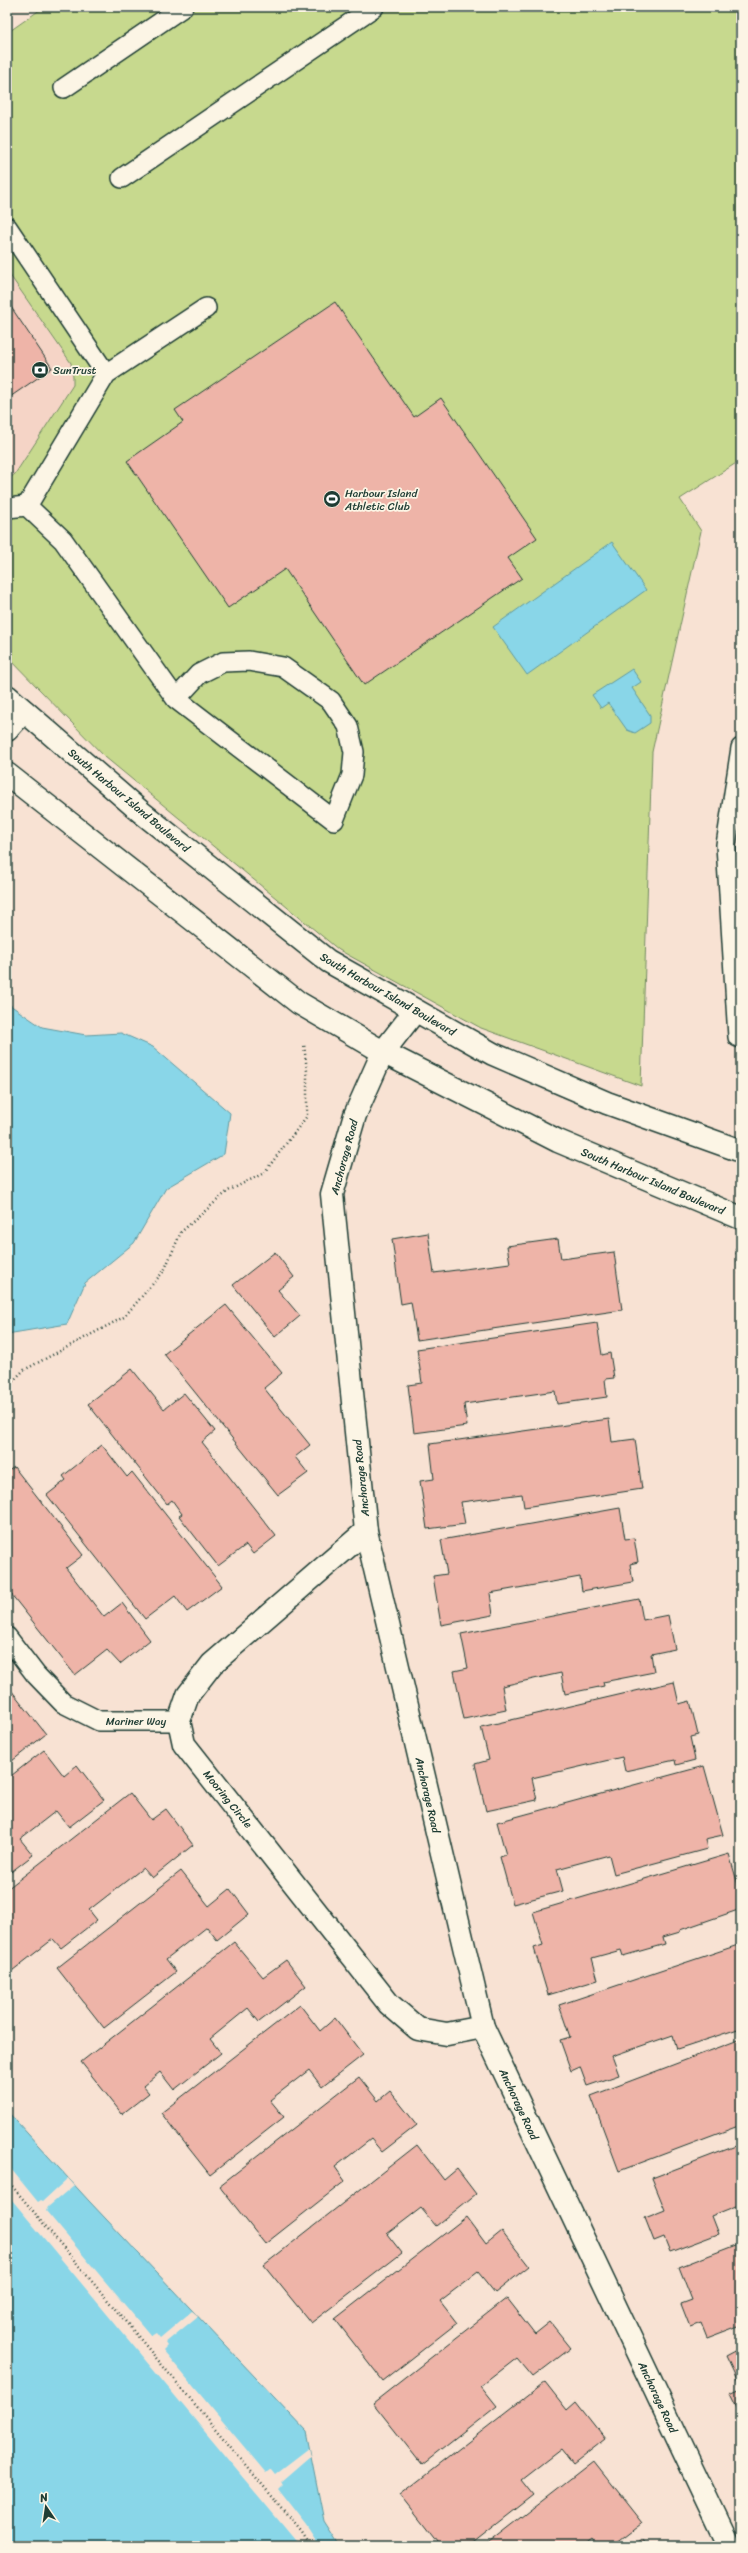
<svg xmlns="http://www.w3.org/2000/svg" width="748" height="2553" font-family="Sriracha,sans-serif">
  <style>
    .built { fill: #f5d4c6 }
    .green { fill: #c7d98e; stroke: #738b61 }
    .water { fill: #89d6e8; stroke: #5f99a0 }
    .pier { fill: #f8e2d3 }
    .building { fill: #eeb4a8; stroke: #1f3d34 }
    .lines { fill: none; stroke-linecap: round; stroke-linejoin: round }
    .lane-casing { stroke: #1f3d34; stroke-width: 22 }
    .street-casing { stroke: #1f3d34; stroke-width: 25 }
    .path { stroke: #1f3d34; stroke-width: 2.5; stroke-dasharray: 1 3; stroke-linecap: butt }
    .lane { stroke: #fcf5e5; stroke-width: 19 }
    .street { stroke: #fcf5e5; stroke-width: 22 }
    .labels { text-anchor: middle; stroke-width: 3.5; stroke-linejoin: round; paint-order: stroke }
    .poi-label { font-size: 11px; fill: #1f3d34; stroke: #fcf5e5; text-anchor: start }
    .street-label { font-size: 11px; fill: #1f3d34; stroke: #fcf5e5 }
  </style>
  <rect width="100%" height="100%" fill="#f8e2d3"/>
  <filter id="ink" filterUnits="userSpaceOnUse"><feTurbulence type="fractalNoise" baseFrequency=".025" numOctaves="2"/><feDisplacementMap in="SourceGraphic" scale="8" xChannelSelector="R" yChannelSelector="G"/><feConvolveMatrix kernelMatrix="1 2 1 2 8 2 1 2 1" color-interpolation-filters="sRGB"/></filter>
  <g filter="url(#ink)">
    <path class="built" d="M7 271 71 363 73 385 15 474 7 480Z"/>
    <path class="green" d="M44 7H741V460L680 499 701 531 652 752 641 1086 481 1028 339 950 105 757 7 656V480L15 474 73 385V377L71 363 7 271V33Z"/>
    <g class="water">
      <path d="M612 542 646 590 527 675 493 627Z"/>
      <path d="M632 669 641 682 632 688 650 715V723L635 733 627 730 608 703 601 708 592 695Z"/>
      <path d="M7 1003 42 1027 86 1035 121 1033 153 1047 230 1113 224 1154 166 1188 134 1243 85 1283 67 1324 7 1334Z"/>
      <path d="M7 2111 89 2201 306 2431 324 2521 340 2546H7Z"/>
    </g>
    <path class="pier" d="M7 2164 38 2202 41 2200 43 2201 68 2178 74 2185 48 2207 46 2211 151 2336 156 2333 160 2338 192 2311 198 2316 165 2343 167 2346 163 2350 266 2473 271 2469 275 2474 309 2448 311 2456 281 2482 283 2484 278 2489 307 2526 320 2546H300L7 2194Z"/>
    <g class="building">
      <path d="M7 301 52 368 7 399Z"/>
      <path d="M335 302 414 417 441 398 537 538 508 558 522 578 364 685 285 569 228 608 127 461 183 422 175 410Z"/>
      <path d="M428 1233 434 1273 510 1263 507 1246 558 1239 561 1259 614 1252 622 1310 417 1340 411 1302 401 1304 392 1239Z"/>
      <path d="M275 1252 294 1277 278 1290 300 1316 275 1337 233 1285Z"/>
      <path d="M226 1305 282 1373 264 1388 310 1445 295 1457 308 1473 278 1495 164 1354Z"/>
      <path d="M597 1323 602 1355 610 1353 614 1378 605 1379 607 1397 557 1404 555 1391 464 1404 467 1426 414 1433 408 1385 422 1383 417 1349Z"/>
      <path d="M132 1369 164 1409 184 1393 215 1431 202 1442 276 1536 253 1554 246 1545 218 1566 179 1516 182 1514 172 1500 167 1504 88 1404Z"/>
      <path d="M609 1419 612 1442 635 1439 642 1489 524 1507 522 1494 461 1502 465 1524 427 1529 420 1481 434 1479 430 1444Z"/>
      <path d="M102 1445 127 1477 132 1472 222 1586 187 1612 175 1596 145 1619 47 1495 66 1480 63 1476Z"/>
      <path d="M14 1467 83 1555 66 1568 104 1617 122 1603 150 1640 120 1664 107 1650 75 1675 7 1589V1472Z"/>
      <path d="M620 1508 625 1539 634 1538 638 1562 630 1564 633 1582 582 1591 580 1577 490 1593 493 1615 441 1625 433 1576 447 1574 441 1540Z"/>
      <path d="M639 1599 643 1620 668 1615 675 1649 651 1654 654 1672 603 1682 604 1686 565 1694 561 1673 502 1686 506 1710 464 1719 454 1671 468 1668 461 1634Z"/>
      <path d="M674 1682 679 1704 690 1701 698 1735 690 1737 695 1760 676 1765 675 1760 625 1771 622 1757 532 1778 537 1800 486 1811 475 1764 489 1760 481 1727Z"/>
      <path d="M7 1685 46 1734 12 1761 7 1755Z"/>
      <path d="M44 1750 64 1776 77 1765 104 1800 69 1827 56 1811 20 1839 33 1855 7 1875V1779Z"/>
      <path d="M704 1766 723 1835 705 1839 707 1849 614 1874 609 1855 557 1869 563 1891 513 1904 500 1857 506 1855 497 1822Z"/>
      <path d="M130 1793 151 1820 166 1809 193 1845 152 1878 143 1868 89 1910 97 1920 61 1948 53 1939 8 1974 7 1889Z"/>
      <path d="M729 1854 741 1895V1909L680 1930V1932L663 1937 665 1944 623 1956 621 1950 592 1958 598 1980 548 1995 534 1948 543 1945 533 1912Z"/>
      <path d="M181 1871 209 1906 230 1889 249 1914 217 1940 207 1927 166 1959 176 1972 104 2028 57 1968Z"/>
      <path d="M234 1942 263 1977 286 1960 306 1986 259 2022 248 2008 210 2039 221 2053 174 2090 160 2072 143 2086 149 2093 122 2114 81 2062Z"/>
      <path d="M741 1944V2028L677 2049 673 2035 612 2056 619 2075 587 2086 580 2067 571 2071 560 2040 570 2037 559 2005Z"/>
      <path d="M300 2005 320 2031 335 2018 363 2055 322 2087 309 2070 270 2100 284 2117 210 2175 161 2113Z"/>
      <path d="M741 2039V2125L619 2171 591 2096Z"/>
      <path d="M359 2077 378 2101 390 2091 417 2125 382 2152 371 2139 335 2167 345 2181 265 2244 219 2186Z"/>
      <path d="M741 2144V2204L711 2216 718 2234 670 2252 664 2237 654 2241 645 2218 665 2210 652 2178Z"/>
      <path d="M417 2145 444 2180 457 2169 476 2194 436 2226 421 2208 387 2234 402 2253 311 2323 264 2265Z"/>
      <path d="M466 2217 486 2244 502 2231 529 2266 495 2293 478 2272 440 2301 457 2323 383 2381 335 2319Z"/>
      <path d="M741 2243V2325L707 2338 701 2323 690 2327 681 2304 692 2300 679 2267Z"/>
      <path d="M507 2298 535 2334 550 2322 571 2348 533 2377 517 2358 481 2386 497 2406 422 2465 373 2403Z"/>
      <path d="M741 2348V2415L730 2393 741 2388 726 2356Z"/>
      <path d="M545 2382 567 2410 576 2402 605 2439 573 2464 561 2449 521 2480 533 2495 468 2546H440L400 2495Z"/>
      <path d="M593 2461 642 2523 612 2546H600L594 2539 585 2546H484Z"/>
      <path d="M642 2539 648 2546H633Z"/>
    </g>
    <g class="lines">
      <g class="lane-casing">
        <g id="lane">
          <path d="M64 88 183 7"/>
          <path d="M122 178 374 7"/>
          <path d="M7 227 106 374"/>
          <path d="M27 506 106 374 206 308"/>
          <path d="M7 508 27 506 63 540 176 699 334 820 352 775 354 752 348 726 331 701 283 667 249 661 223 662 199 674 176 699"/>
          <path d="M741 748 726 845 738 1037 741 1038"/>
          <path d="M7 1637 36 1675 63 1703 99 1721H179"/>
        </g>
      </g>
      <g class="street-casing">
        <g id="street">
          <path d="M7 696 141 812 328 961 493 1054 607 1103 741 1151"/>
          <path d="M7 730 24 711"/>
          <path d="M7 774 299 1003 383 1052 558 1141 741 1218"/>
          <path d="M415 1011 383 1052 355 1115 332 1194 366 1531 483 2027 729 2546"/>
          <path d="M366 1531 212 1664 188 1695 179 1721 184 1744 389 2004 418 2029 447 2034 483 2027"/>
        </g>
      </g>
      <g class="path">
        <path d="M736 1249 741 1280"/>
        <path d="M7 1387 24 1370 124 1317 164 1271 181 1232 228 1191 264 1173 307 1116V1071L304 1044"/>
        <path d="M7 2180 301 2531 311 2546"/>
      </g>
      <use href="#lane" class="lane"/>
      <use href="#street" class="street"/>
    </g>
  </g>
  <defs>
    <g id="bank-disc" transform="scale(0.9)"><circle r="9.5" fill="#1f3d34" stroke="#fcf5e5"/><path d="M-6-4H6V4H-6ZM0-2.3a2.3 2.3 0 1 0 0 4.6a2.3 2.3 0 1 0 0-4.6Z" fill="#fff"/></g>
    <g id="stadium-disc" transform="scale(0.9)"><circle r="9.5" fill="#1f3d34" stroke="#fcf5e5"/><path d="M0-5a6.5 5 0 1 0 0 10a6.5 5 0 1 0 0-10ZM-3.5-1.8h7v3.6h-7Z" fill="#fff"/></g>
  </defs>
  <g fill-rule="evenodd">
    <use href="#bank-disc" x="40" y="370"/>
    <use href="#stadium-disc" x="332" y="499"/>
  </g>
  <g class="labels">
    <g class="poi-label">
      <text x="53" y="374">SunTrust</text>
      <text x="345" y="497">Harbour Island<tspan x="345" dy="13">Athletic Club</tspan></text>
    </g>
    <g class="street-label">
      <text transform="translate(129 800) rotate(40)" y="4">South Harbour Island Boulevard</text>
      <text transform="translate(388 994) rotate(30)" y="4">South Harbour Island Boulevard</text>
      <text transform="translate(344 1157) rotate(-75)" y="4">Anchorage Road</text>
      <text transform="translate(653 1181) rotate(23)" y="4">South Harbour Island Boulevard</text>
      <text transform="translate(361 1478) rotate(-96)" y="4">Anchorage Road</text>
      <text x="136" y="1725">Mariner Way</text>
      <text transform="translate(428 1795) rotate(77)" y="4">Anchorage Road</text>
      <text transform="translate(228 1799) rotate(51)" y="4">Mooring Circle</text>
      <text transform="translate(519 2104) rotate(65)" y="4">Anchorage Road</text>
      <text transform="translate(658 2397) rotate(65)" y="4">Anchorage Road</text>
    </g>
  </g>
  <rect width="748" height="2553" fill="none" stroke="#fcf5e5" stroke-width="24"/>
  <rect x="12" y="12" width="724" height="2529" fill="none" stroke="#1f3d34" stroke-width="1.5" filter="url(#ink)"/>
  <g transform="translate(46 2507) rotate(347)" stroke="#fcf5e5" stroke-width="3" paint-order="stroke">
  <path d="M0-3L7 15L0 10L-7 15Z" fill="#1f3d34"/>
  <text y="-6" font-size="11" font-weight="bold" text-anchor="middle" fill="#1f3d34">N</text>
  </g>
</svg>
